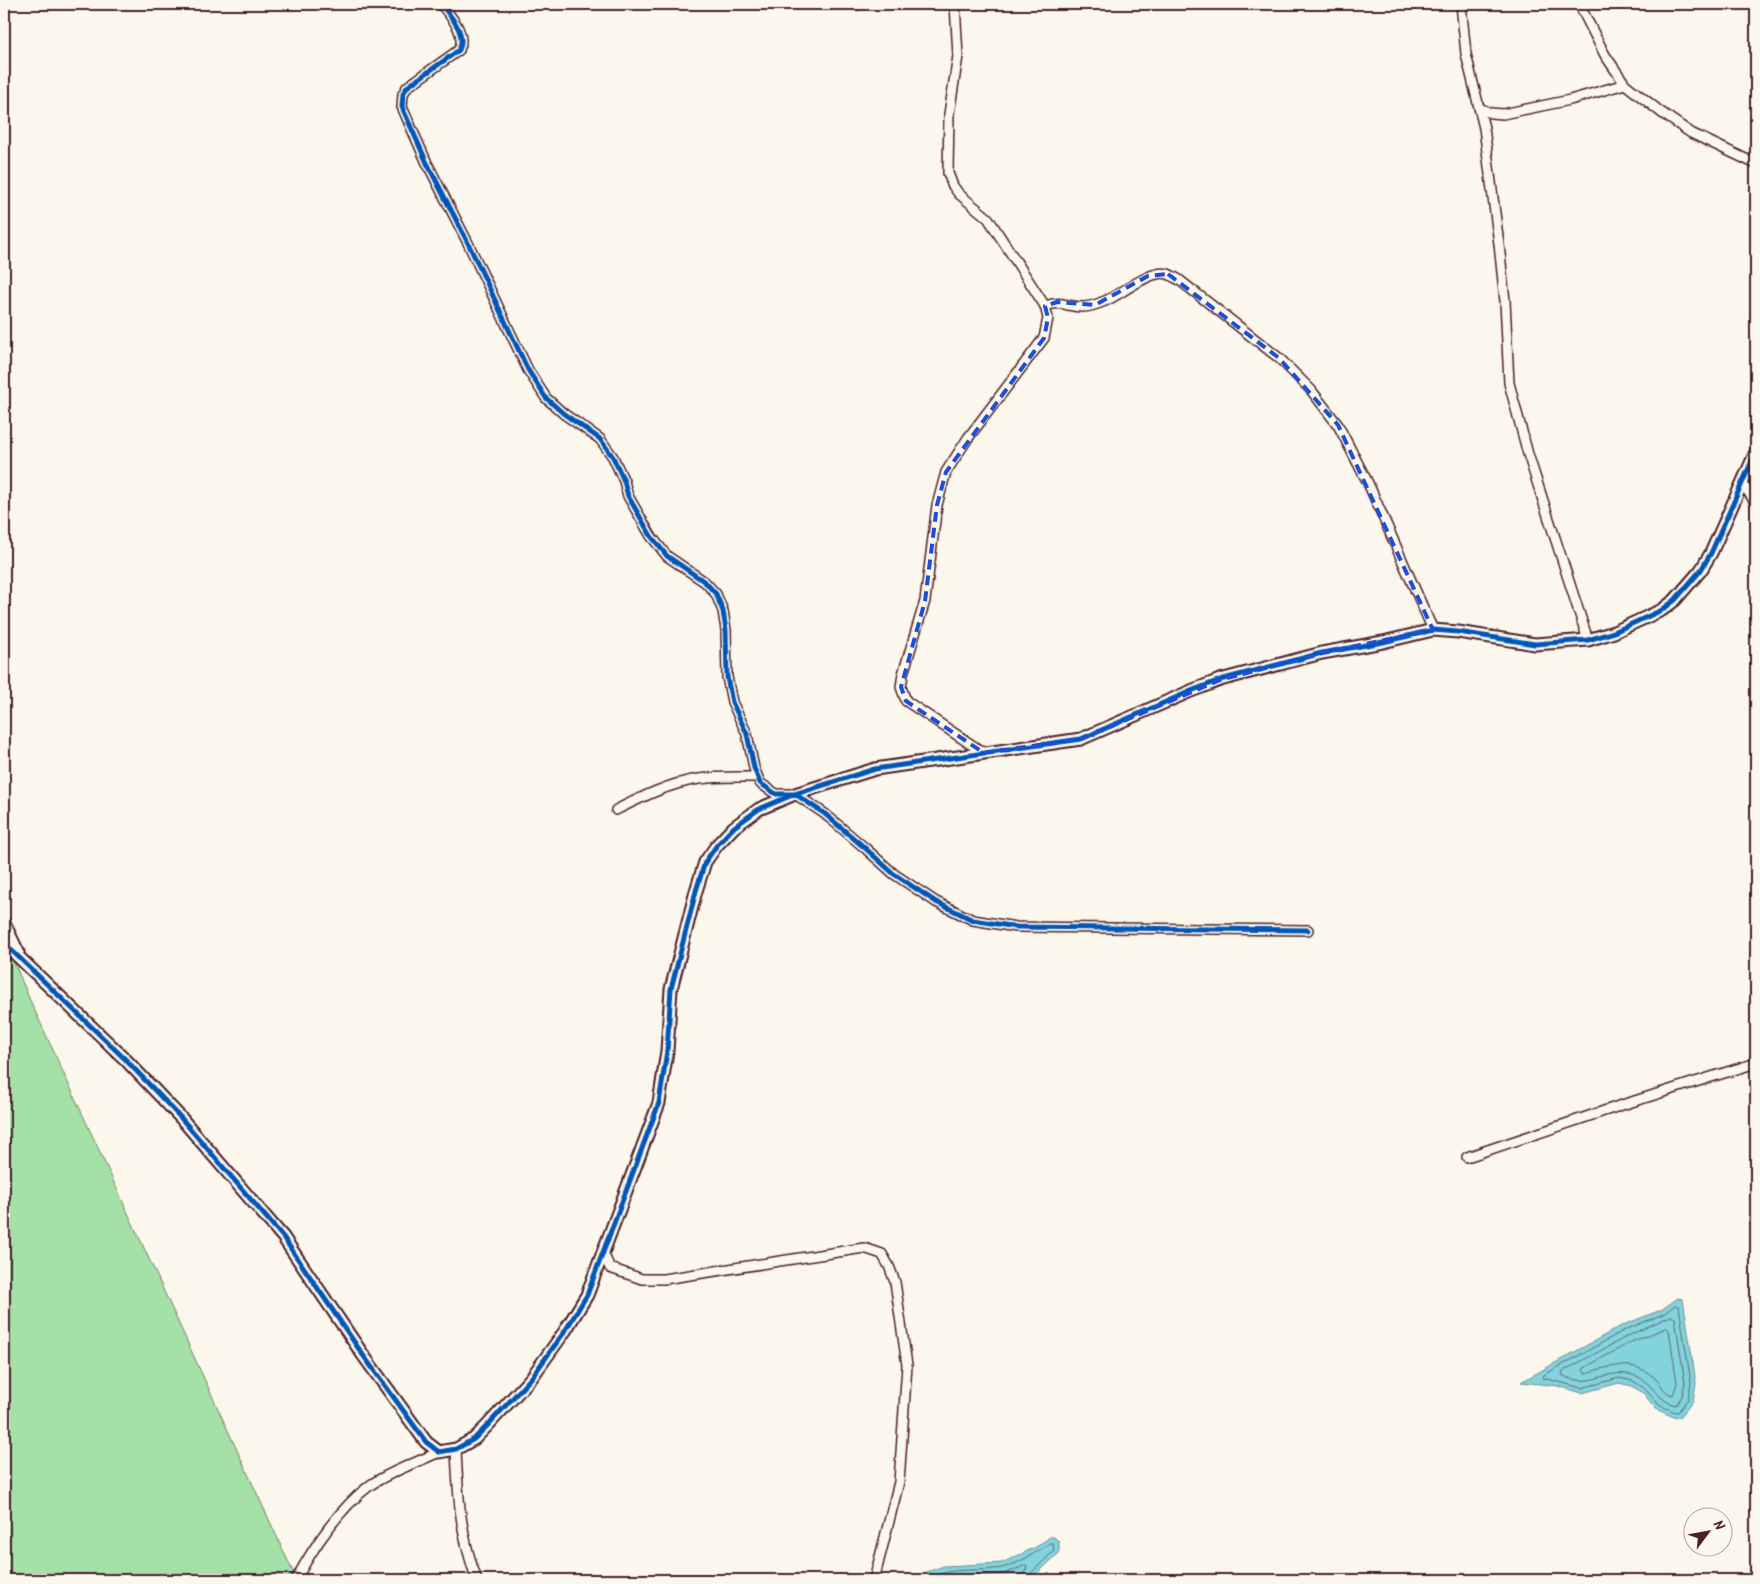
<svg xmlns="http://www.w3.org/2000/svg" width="1760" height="1584" font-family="Kalam,sans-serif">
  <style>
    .green { fill: #a4e0a7; stroke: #778069 }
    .water { fill: #82d3dc; stroke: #6c8b95 }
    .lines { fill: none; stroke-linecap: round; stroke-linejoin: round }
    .shore { stroke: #606772; stroke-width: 1 }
    .minor-casing { stroke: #4a1f2b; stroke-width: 12 }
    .tertiary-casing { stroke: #4a1f2b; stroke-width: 15 }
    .minor { stroke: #fbf7ec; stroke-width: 9 }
    .tertiary { stroke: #fbf7ec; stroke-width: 11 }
    .cycleway-casing { stroke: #fbf7ec; stroke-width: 8 }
    .cycleway { stroke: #0057b8; stroke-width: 5 }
    .marked { fill: none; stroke: #1d4ed8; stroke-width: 4; stroke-dasharray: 10 6; stroke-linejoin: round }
  </style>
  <rect width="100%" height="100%" fill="#fbf7ec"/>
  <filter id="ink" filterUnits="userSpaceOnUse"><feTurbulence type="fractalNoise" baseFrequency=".02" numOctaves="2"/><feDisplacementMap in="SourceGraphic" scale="10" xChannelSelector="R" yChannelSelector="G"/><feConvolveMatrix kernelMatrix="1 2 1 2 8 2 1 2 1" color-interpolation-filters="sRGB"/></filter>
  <g filter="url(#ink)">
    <path class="green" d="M4 938 29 998 294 1574 291 1580H4Z"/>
    <g class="water">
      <path d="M1678 1298 1683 1299 1696 1383 1693 1401 1681 1416 1676 1418 1656 1409 1643 1393 1632 1386 1619 1383 1582 1393 1558 1386 1521 1382 1623 1325 1661 1310Z"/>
      <path d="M1050 1537H1054L1059 1542V1553L1030 1580H927L924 1573 944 1566 1002 1563 1036 1547Z"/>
    </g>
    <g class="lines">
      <g class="shore">
        <path d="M1676 1305 1679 1307 1691 1383 1688 1399 1678 1412H1675L1659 1405 1647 1390 1633 1381 1619 1378 1582 1388 1543 1378 1544 1375 1625 1330 1663 1314Z"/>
        <path d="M1671 1316 1675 1318 1685 1383 1682 1396 1676 1405C1657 1402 1651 1379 1633 1375 1604 1368 1590 1390 1562 1375L1563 1371 1628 1336Z"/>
        <path d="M1667 1328 1669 1330 1677 1383 1673 1395C1665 1394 1662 1386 1657 1380 1634 1358 1612 1366 1586 1373L1583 1371 1584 1368 1631 1342Z"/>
        <path d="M932 1580 933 1576C955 1567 979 1572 1002 1568 1016 1565 1039 1551 1050 1543H1053L1054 1551 1029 1575 1028 1580"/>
        <path d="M939 1580 947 1577 1004 1574 1026 1565 1027 1568 1023 1574 1022 1580"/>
      </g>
      <g class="minor-casing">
        <g id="minor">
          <path d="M441 4C451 17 467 33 459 50L407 87 403 94 402 107 427 163 468 243 528 370 546 398 564 414 600 439 613 457 624 481 628 496 651 536 667 556 705 582 716 594 723 611 726 630 727 677 732 702 747 734 754 768 760 783 776 794H795L825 814 865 848 894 874 936 902 973 920 1016 927 1308 930"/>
          <path d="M855 4 856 5"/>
          <path d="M955 4 958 56 949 114 948 173 953 186 959 194 988 218 1045 306 1048 318 1044 338 968 438 946 472 937 505 925 601 903 674 901 687 906 701 984 753"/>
          <path d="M1461 4 1466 54 1484 128 1499 244 1505 301 1509 383 1528 454 1588 640"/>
          <path d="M1579 4 1605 55 1625 84 1662 113 1691 133 1756 164"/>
          <path d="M1479 108 1491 113 1503 114 1570 100 1625 84"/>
          <path d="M1045 306C1064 300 1066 307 1083 307 1090 307 1098 304 1105 301 1122 294 1150 269 1168 274 1171 275 1175 278 1178 279L1279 358 1311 390 1338 425 1368 483 1433 630"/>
          <path d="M1742 483 1756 503"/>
          <path d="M616 810C642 797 670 783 699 779 718 776 738 777 757 777"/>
          <path d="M1467 1157 1622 1105 1756 1063"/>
          <path d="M603 1253 610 1268 642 1279H664L864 1248 882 1254 889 1266 895 1282 907 1365 899 1482 874 1580"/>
          <path d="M456 1449C458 1496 460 1535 477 1580"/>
          <path d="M296 1580C313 1547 340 1508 369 1486 387 1473 418 1462 439 1452"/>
        </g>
      </g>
      <g class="tertiary-casing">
        <g id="tertiary">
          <path d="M4 923 18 952"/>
          <path d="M6 945 125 1059 181 1118 283 1237 363 1355 426 1442 439 1452 456 1449 474 1439 487 1426 532 1377 565 1331 587 1295 659 1103 667 1051 671 989 696 891 705 862 717 845 734 827 759 809 795 794 875 769 1081 739 1191 691 1220 680 1322 653 1383 642 1433 630 1458 632 1535 644 1588 640 1614 632 1662 610 1675 600 1701 570 1711 553 1756 452"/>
        </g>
      </g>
      <use href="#minor" class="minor"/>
      <use href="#tertiary" class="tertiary"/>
      <g class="cycleway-casing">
        <g id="cycleway">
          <path d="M441 4C451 17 467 33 459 50L407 87 403 94 402 107 427 163 468 243 528 370 546 398 564 414 600 439 613 457 624 481 628 496 651 536 667 556 705 582 716 594 723 611 726 630 727 677 732 702 747 734 754 768 760 783 776 794H795L825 814 865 848 894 874 936 902 973 920 1016 927 1308 930"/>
          <path d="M6 945 125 1059 181 1118 283 1237 363 1355 426 1442 439 1452 456 1449 474 1439 487 1426 532 1377 565 1331 587 1295 659 1103 667 1051 671 989 696 891 705 862 717 845 734 827 759 809 795 794 875 769 1081 739 1191 691 1220 680 1322 653 1383 642 1433 630 1458 632 1535 644 1588 640 1614 632 1662 610 1675 600 1701 570 1711 553 1756 452"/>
        </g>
      </g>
      <use href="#cycleway" class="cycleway"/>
    </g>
  </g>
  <path class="marked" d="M1168 274 1279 358 1338 425 1433 630 1322 653 1220 680 1081 739 984 753 906 701 901 687 925 601 937 505 946 472 1044 338 1048 318 1045 306 1057 302 1095 305 1148 276Z"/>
  <rect width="1760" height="1584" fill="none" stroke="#fbf7ec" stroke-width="20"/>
  <rect x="10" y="10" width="1740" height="1564" fill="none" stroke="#4a1f2b" stroke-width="2" filter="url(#ink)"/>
  <g transform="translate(1708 1532) rotate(58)"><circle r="24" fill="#fbf7ec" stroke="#b4a19f"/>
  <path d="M0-4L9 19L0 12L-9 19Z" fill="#4a1f2b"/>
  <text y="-8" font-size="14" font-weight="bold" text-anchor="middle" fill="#4a1f2b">N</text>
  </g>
</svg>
